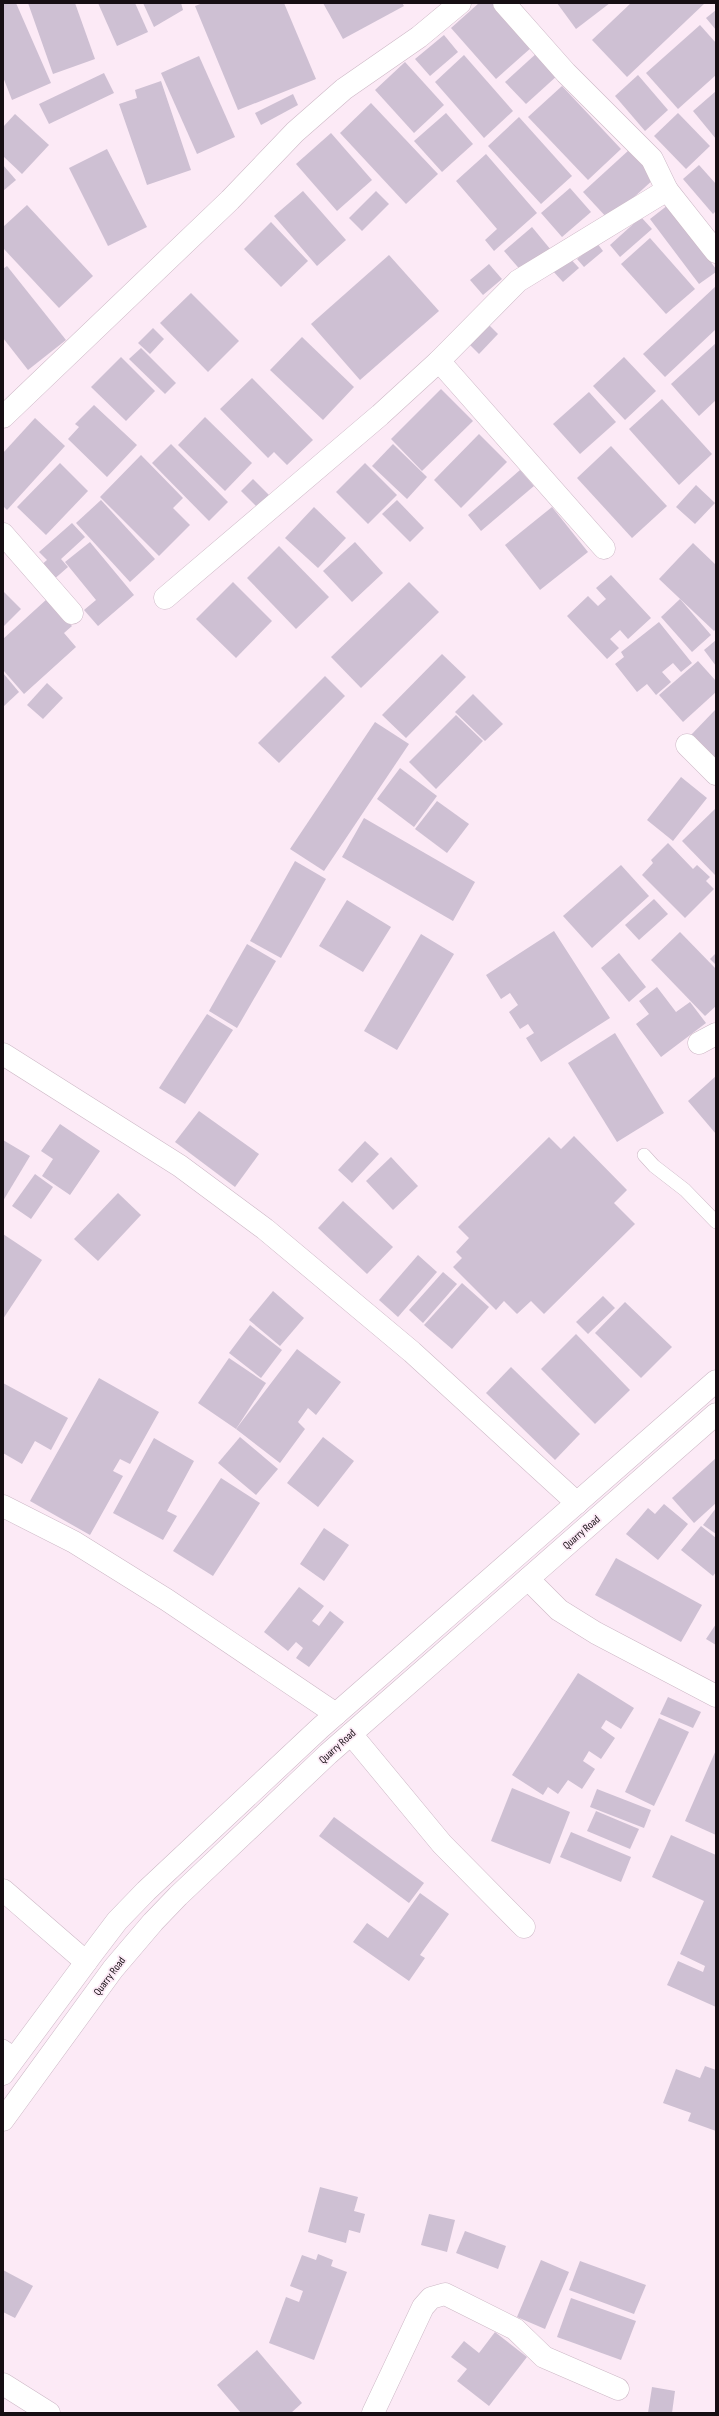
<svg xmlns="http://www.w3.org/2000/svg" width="719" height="2416" font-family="'Sofia Sans Condensed',sans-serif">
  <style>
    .building { fill: #cec0d3 }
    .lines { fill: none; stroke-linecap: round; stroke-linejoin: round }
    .lane-casing { stroke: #cdb8c6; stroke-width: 14 }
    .street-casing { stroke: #cdb8c6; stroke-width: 23 }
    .secondary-casing { stroke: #cdb8c6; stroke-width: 23 }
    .lane { stroke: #fff; stroke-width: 13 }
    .street { stroke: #fff; stroke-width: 22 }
    .secondary { stroke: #fff; stroke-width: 22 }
    .labels { text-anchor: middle; stroke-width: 3.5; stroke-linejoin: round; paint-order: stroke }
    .street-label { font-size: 11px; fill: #160e13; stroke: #fceaf6 }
  </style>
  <rect width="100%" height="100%" fill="#fceaf6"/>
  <g class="building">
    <path d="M3 3H16L51 83 12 100 3 77Z"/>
    <path d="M28 3H75L95 59 53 74Z"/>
    <path d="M98 3H135L148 32 117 46Z"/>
    <path d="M143 3H181L183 10 154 27Z"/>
    <path d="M203 3H284L316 79 238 110 195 6Z"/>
    <path d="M323 3H402L404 6 343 39Z"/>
    <path d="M479 3H493L532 47 496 79 451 28Z"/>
    <path d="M557 3H610L576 29Z"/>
    <path d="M631 3H705L627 77 592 40Z"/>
    <path d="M716 10V30L706 18Z"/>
    <path d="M700 25 716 43V75L678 109 646 73Z"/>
    <path d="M444 35 458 52 430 76 415 59Z"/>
    <path d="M538 52 558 75 526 104 505 82Z"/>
    <path d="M464 55 513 111 484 138 435 82Z"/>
    <path d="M199 56 235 137 197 154 161 73Z"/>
    <path d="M405 62 444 105 414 133 375 90Z"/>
    <path d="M104 73 114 93 49 124 39 104Z"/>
    <path d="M638 75 668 110 645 131 615 96Z"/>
    <path d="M161 81 191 170 147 185 119 104 137 98 135 90Z"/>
    <path d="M562 86 621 149 588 180 528 117Z"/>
    <path d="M716 91V139L693 111Z"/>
    <path d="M293 94 298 105 261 125 255 113Z"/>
    <path d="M371 103 438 174 406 204 340 133Z"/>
    <path d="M446 113 473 144 442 172 414 141Z"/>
    <path d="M678 113 710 146 686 169 654 136Z"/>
    <path d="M15 114 49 145 22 174 3 156V127Z"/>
    <path d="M519 117 572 176 541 204 488 146Z"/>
    <path d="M331 133 372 180 337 211 296 164Z"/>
    <path d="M107 149 147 227 108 246 69 168Z"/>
    <path d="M629 150 655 178 609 220 583 192Z"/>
    <path d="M486 154 537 213 494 251 485 240 497 229 456 181Z"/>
    <path d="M3 165 16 180 3 191Z"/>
    <path d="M699 165 716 184V211L713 214 683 179Z"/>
    <path d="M570 188 591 212 562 237 541 213Z"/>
    <path d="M303 191 346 240 317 266 274 216Z"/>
    <path d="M376 191 389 204 362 231 349 218Z"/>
    <path d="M27 205 93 276 59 308 3 248V227Z"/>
    <path d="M668 205 716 269V272L699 284 650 219Z"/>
    <path d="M641 217 652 229 620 257 610 245Z"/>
    <path d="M271 222 308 261 281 287 244 249Z"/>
    <path d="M532 227 551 250 523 273 504 251Z"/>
    <path d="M650 238 695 289 666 314 621 264Z"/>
    <path d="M597 243 603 251 584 267 577 259Z"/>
    <path d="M389 255 439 311 360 380 311 324Z"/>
    <path d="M567 255 579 268 563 282 551 269Z"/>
    <path d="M489 264 502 279 483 295 470 280Z"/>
    <path d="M7 266 66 340 28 370 3 338V269Z"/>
    <path d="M716 286V329L665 377 643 354Z"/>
    <path d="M191 293 239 341 208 372 160 323Z"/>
    <path d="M483 319 498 334 479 354 464 339Z"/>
    <path d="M153 328 164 339 150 354 138 343Z"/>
    <path d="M302 337 354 387 323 420 270 370Z"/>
    <path d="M716 343V400L699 416 671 384Z"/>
    <path d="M141 348 176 383 165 394 129 359Z"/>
    <path d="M121 357 155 391 126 421 91 387Z"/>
    <path d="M624 357 656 391 625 420 593 386Z"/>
    <path d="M252 378 313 440 287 465 274 452 268 458 220 409Z"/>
    <path d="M441 389 473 421 422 471 391 439Z"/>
    <path d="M589 392 616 422 580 454 553 424Z"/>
    <path d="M662 399 712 454 679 485 629 429Z"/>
    <path d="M94 405 137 445 107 477 68 439 79 427 75 424Z"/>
    <path d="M205 417 252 463 225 491 178 445Z"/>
    <path d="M35 418 65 446 7 510 3 506V453Z"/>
    <path d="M479 434 507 462 461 508 434 480Z"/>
    <path d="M171 444 228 502 209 521 152 463Z"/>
    <path d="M393 444 427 477 407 499 372 466Z"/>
    <path d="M611 446 667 506 632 538 577 478Z"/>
    <path d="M141 455 183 498 173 508 190 525 159 556 100 497Z"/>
    <path d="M60 463 88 491 46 535 17 507Z"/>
    <path d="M365 463 397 495 368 524 336 492Z"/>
    <path d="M520 470 534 486 481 531 468 515Z"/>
    <path d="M253 479 270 496 258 508 241 491Z"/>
    <path d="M696 485 715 503 695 524 676 507Z"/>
    <path d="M101 500 155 559 130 582 76 523Z"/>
    <path d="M397 500 424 528 410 542 382 514Z"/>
    <path d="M314 507 346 538 318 568 285 538Z"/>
    <path d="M552 507 588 552 540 590 505 545Z"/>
    <path d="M72 523 85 537 61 559 68 567 52 581 40 566 47 560 39 552Z"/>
    <path d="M90 542 134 595 98 626 84 610 96 600 65 562Z"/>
    <path d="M355 542 383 573 352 602 323 571Z"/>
    <path d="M693 543 716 565V629L714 631 659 579Z"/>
    <path d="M279 546 329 597 296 629 247 578Z"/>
    <path d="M611 575 651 618 628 639 620 630 610 639 619 648 607 659 567 616 588 596 598 606 606 599 596 588Z"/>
    <path d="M233 582 272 621 236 658 196 619Z"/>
    <path d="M409 582 439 612 361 688 331 657Z"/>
    <path d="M3 591 21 609 3 627Z"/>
    <path d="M47 599 72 626 64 633 76 647 24 694 3 670V639Z"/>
    <path d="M680 599 711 635 692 652 661 617Z"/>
    <path d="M659 622 692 663 681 672 673 663 662 672 671 682 656 695 647 684 637 692 615 664 624 657 621 652Z"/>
    <path d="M716 640V666L704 650Z"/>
    <path d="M442 654 466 677 406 738 382 715Z"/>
    <path d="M698 661 716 681V692L683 722 659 695Z"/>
    <path d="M3 673 19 692 3 707Z"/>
    <path d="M325 676 345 696 279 763 258 743Z"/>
    <path d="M47 683 63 698 43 719 27 705Z"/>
    <path d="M473 694 503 724 485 741 455 712Z"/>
    <path d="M716 709V762L690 736Z"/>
    <path d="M456 715 483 741 436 789 409 762Z"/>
    <path d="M375 722 409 744 324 871 290 849Z"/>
    <path d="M400 768 437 796 414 827 377 799Z"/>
    <path d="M681 777 707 798 673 841 647 820Z"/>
    <path d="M437 801 469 824 447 853 415 829Z"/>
    <path d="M716 808V876L682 841Z"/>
    <path d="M364 818 475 882 453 921 342 857Z"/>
    <path d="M668 843 693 869 697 865 710 877 706 881 714 889 685 918 642 875 653 863 651 860Z"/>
    <path d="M295 861 326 879 281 958 250 941Z"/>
    <path d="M621 865 649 896 592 948 563 916Z"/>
    <path d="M654 899 668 914 639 940 625 925Z"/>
    <path d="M347 900 391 927 363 972 319 946Z"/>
    <path d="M554 931 610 1018 541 1062 526 1038 534 1033 528 1024 520 1029 509 1012 518 1005 510 993 501 999 486 975Z"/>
    <path d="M680 932 716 969V1006L705 1016 651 960Z"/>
    <path d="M421 934 454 954 397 1050 364 1031Z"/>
    <path d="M247 944 276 961 237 1028 209 1011Z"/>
    <path d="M619 953 646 987 629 1002 601 968Z"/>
    <path d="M716 953V965L710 959Z"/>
    <path d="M657 987 676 1012 690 1002 706 1023 661 1057 636 1024 649 1014 639 1001Z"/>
    <path d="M207 1014 233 1030 185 1104 159 1088Z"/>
    <path d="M615 1033 664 1113 617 1142 568 1063Z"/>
    <path d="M716 1076V1134L688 1101Z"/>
    <path d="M199 1111 259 1154 235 1187 175 1142Z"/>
    <path d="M60 1124 100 1151 70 1195 42 1176 53 1159 41 1151Z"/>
    <path d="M574 1136 627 1190 614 1203 635 1224 544 1314 531 1301 517 1314 504 1301 496 1310 453 1267 462 1258 456 1252 469 1238 458 1227 549 1137 561 1149Z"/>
    <path d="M3 1140 30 1156 3 1201Z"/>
    <path d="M365 1141 379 1154 352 1183 338 1170Z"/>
    <path d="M391 1157 418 1186 393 1210 366 1181Z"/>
    <path d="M35 1174 53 1187 31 1219 12 1206Z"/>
    <path d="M118 1193 141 1215 98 1261 74 1239Z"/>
    <path d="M343 1201 393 1247 367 1274 318 1228Z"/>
    <path d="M3 1234 42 1260 3 1319Z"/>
    <path d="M418 1255 437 1272 398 1317 379 1300Z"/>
    <path d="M443 1272 457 1284 423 1323 409 1310Z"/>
    <path d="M462 1283 489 1307 452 1349 424 1325Z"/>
    <path d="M273 1291 304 1318 280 1346 249 1320Z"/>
    <path d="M603 1296 615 1308 588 1334 576 1322Z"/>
    <path d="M625 1302 672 1347 641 1378 595 1333Z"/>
    <path d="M250 1325 282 1350 261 1378 229 1353Z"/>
    <path d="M576 1334 630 1390 595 1424 541 1369Z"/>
    <path d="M297 1349 341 1382 316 1415 308 1408 298 1422 305 1429 280 1463 236 1429Z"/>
    <path d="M229 1358 266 1383 236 1429 198 1403Z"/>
    <path d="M511 1367 580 1434 555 1460 486 1393Z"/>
    <path d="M99 1378 159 1412 130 1464 120 1459 113 1471 123 1476 90 1535 30 1501Z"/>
    <path d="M3 1383 68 1418 51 1450 35 1441 22 1464 3 1453Z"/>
    <path d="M240 1437 278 1469 256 1495 218 1463Z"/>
    <path d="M323 1437 354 1461 318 1507 287 1483Z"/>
    <path d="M154 1438 194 1461 167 1511 177 1516 163 1540 113 1513Z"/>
    <path d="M716 1458V1503L694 1523 672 1498Z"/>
    <path d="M221 1478 260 1503 213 1576 173 1551Z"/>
    <path d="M664 1504 688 1524 658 1560 626 1534 648 1508 655 1514Z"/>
    <path d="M716 1508V1534L703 1525Z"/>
    <path d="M701 1526 716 1538V1572L713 1576 681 1550Z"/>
    <path d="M324 1528 349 1545 324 1581 300 1564Z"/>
    <path d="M616 1558 702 1605 681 1642 595 1595Z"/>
    <path d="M299 1587 324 1606 312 1621 319 1626 330 1611 344 1622 309 1667 296 1658 303 1648 296 1642 288 1651 264 1632Z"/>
    <path d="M716 1624V1645L706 1639Z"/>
    <path d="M578 1673 634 1708 621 1729 606 1720 601 1728 615 1738 601 1759 589 1751 583 1761 595 1769 582 1789 568 1780 558 1794 548 1787 543 1795 512 1775Z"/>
    <path d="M668 1697 701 1712 693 1728 660 1714Z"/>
    <path d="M659 1718 689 1732 654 1806 625 1792Z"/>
    <path d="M716 1750V1835L685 1821Z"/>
    <path d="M512 1788 570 1812 550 1864 491 1841Z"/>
    <path d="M597 1789 651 1810 644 1828 590 1807Z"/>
    <path d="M596 1811 639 1829 630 1849 587 1831Z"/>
    <path d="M334 1817 424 1883 409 1903 319 1836Z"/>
    <path d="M571 1832 631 1857 621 1882 560 1857Z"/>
    <path d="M671 1835 716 1855V2007L667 1985 678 1961 703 1972 705 1966 680 1954 704 1901 652 1877Z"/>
    <path d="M420 1893 449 1914 420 1955 425 1958 409 1981 353 1942 367 1923 388 1938Z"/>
    <path d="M705 2066 716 2070V2131L688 2121 691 2113 663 2103 676 2069 700 2078Z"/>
    <path d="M320 2187 358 2197 354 2211 365 2214 360 2233 349 2230 346 2243 308 2232Z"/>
    <path d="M429 2214 455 2220 447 2252 421 2245Z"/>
    <path d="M465 2231 506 2246 498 2269 456 2253Z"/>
    <path d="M318 2254 333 2260 331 2266 347 2272 314 2360 269 2343 286 2297 299 2302 303 2291 290 2286 302 2255 316 2260Z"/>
    <path d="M541 2260 569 2272 545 2329 517 2317Z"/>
    <path d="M580 2261 646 2285 634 2314 569 2290Z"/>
    <path d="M3 2270 33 2286 15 2318 3 2312Z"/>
    <path d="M571 2298 636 2321 621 2360 557 2337Z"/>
    <path d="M495 2332 527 2357 489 2406 457 2381 467 2369 451 2357 464 2341 479 2353Z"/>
    <path d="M257 2350 302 2403 291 2413H241L217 2385Z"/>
    <path d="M652 2387 675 2391 672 2413H648Z"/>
  </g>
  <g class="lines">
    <g class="lane-casing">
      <g id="lane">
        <path d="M644 1155 654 1166 685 1190 716 1222"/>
        <path d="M3 2046 17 2055"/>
      </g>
    </g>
    <g class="street-casing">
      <g id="street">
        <path d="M504 3 566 73 652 159 667 190 716 252"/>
        <path d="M439 361 604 548"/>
        <path d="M3 417 230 200 295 132 344 89 419 37 460 3"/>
        <path d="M3 534 72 613"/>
        <path d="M165 598 380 415 439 361 518 281 667 190"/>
        <path d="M687 745 716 774"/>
        <path d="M699 1043 716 1034"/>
        <path d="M3 1054 180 1166 265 1229 412 1352 577 1503"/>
        <path d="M3 1506 74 1542 167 1600 336 1714"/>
        <path d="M528 1579 559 1610 596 1633 716 1696"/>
        <path d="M351 1734 442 1844 524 1927"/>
        <path d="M3 1890 86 1962"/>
        <path d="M3 2384 49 2413"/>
        <path d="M373 2413 423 2307 431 2298 445 2294 515 2329 544 2357 618 2389"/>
      </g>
    </g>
    <g class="secondary-casing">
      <g id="secondary">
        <path d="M3 2074 92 1954 117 1921 146 1891 320 1728 716 1381"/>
        <path d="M3 2120 113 1969 153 1922 178 1896 328 1754 716 1414"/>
      </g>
    </g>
    <use href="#lane" class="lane"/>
    <use href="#street" class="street"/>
    <use href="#secondary" class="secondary"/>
  </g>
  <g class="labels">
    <g class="street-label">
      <text transform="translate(581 1532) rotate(-41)" y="4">Quarry Road</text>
      <text transform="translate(337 1746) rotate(-42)" y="4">Quarry Road</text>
      <text transform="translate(109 1976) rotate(-53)" y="4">Quarry Road</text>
    </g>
  </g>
  <rect width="719" height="2416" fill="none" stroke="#160e13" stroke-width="8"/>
</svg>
